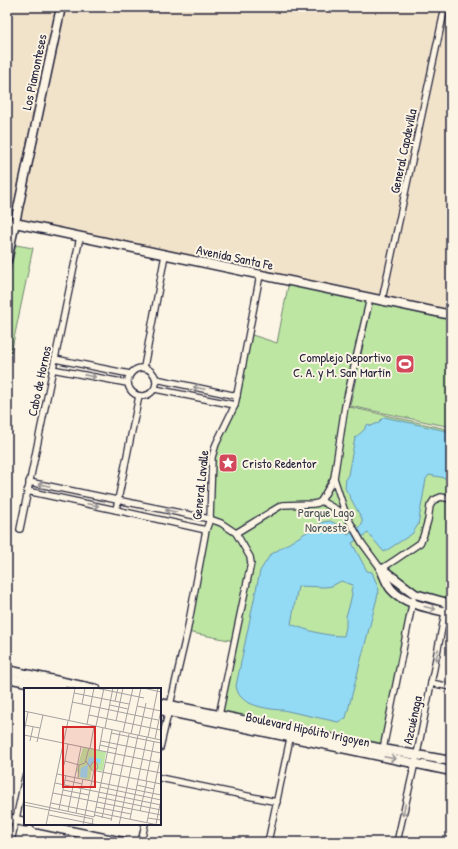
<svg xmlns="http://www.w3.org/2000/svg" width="458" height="849" font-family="'Patrick Hand',sans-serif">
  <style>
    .built { fill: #f1e2ca }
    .green { fill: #bde6a3; stroke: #70846f }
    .water { fill: #93dbf5; stroke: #6691ab; fill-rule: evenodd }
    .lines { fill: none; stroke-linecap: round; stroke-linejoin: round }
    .street-casing { stroke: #22223b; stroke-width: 8 }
    .secondary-casing { stroke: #22223b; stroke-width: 11 }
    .street { stroke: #fcf5e5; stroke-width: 5.5 }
    .secondary { stroke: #fcf5e5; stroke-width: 8 }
    .oneway { stroke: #9a9698 }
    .labels { text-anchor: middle; stroke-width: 4; stroke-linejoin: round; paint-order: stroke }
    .street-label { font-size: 13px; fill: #22223b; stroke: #fcf5e5 }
    .poi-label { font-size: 13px; fill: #22223b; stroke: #fcf5e5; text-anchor: end }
    .park-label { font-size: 13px; fill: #495355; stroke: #fcf5e5 }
    .inset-road { fill: none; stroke: #a5a1a1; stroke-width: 1 }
    .view { fill: #d62828; fill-opacity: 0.15; stroke: #d62828; stroke-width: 2 }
    .inset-edge { fill: none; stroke: #22223b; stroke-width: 2 }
  </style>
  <rect width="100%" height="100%" fill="#fcf5e5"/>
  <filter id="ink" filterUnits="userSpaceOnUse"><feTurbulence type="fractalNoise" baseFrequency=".025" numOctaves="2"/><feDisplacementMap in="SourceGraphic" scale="8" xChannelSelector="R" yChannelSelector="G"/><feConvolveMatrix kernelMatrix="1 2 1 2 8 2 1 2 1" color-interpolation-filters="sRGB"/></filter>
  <g filter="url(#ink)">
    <path class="built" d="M7 7H451V315L15 224 7 260Z"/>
    <g class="green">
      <path d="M16 245 33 248 7 372V285Z"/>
      <path d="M289 281 370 298 345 406 451 430V604L415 594 383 748 451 761V771L218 715 234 641 187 632 206 530 212 457 232 413 249 334 277 343Z"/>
      <path d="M372 303 451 319V427L350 406Z"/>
    </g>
    <path class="water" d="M384 417 451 432V479L429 475 426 479 418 525 412 534 384 552 368 533 352 543 367 571 372 572 379 590 346 718 338 722 283 710C272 710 248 706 241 697 238 694 237 690 236 686L260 571 270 555 323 522 330 521 336 524 348 535 362 525V519L345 488 346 478 348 475 355 438 365 429V427L368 424 371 426 378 423ZM341 581 353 585 351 590 352 594 349 607 346 616V627L344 636C326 636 308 631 291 624L298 586 325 587 332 586Z"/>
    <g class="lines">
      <g class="street-casing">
        <g id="street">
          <path d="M7 222 15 223"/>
          <path d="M382 300 445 7"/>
          <path d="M55 359 130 374"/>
          <path d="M144 367 165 255"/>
          <circle cx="142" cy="382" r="14"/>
          <path d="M52 369 127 383"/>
          <path d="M156 379 237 396"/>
          <path d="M155 389 235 405"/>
          <path d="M334 478 346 515 362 543 381 569 395 560 420 543 423 537 428 520 430 506 434 500 441 497 451 499"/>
          <path d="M29 482 210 519 221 523 236 533 250 557 251 563 219 715"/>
          <path d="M27 491 116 510 206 530"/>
          <path d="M321 501 346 515"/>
          <path d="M116 510 139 396"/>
          <path d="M20 529 80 237"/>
          <path d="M236 533 282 505 313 504 318 503 321 501 334 478 345 406 370 298"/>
          <path d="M431 683 451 687"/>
          <path d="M160 748 187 632 206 530 210 519 212 457 216 444 235 405 260 275"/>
          <path d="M383 749 413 600"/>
          <path d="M160 778 277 802"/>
          <path d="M11 842 25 777"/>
          <path d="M141 842 145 824"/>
          <path d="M268 842 291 734"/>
          <path d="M397 842 417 754 447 603"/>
        </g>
      </g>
      <g class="secondary-casing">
        <g id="secondary">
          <path d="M15 223 451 315"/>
          <path d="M7 260 61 7"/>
          <path d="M381 569C384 575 386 583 391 589 403 604 432 609 451 613"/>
          <path d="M382 569 415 594 451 604"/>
          <path d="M7 670 96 689"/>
          <path d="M7 678 62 689"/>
          <path d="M160 703 383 749 451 761"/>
          <path d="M160 710 451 771"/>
          <path d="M7 818 25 822"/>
          <path d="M37 824 123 842"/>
        </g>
      </g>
      <use href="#street" class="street"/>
      <use href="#secondary" class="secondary"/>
    </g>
    <defs><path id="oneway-shaft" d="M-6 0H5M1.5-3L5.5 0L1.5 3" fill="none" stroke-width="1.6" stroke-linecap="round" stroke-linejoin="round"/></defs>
    <g class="oneway">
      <use href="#oneway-shaft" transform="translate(90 376) rotate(11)"/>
      <use href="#oneway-shaft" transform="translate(199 388) rotate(-168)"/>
      <use href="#oneway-shaft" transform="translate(44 485) rotate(-168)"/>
      <use href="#oneway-shaft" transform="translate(93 505) rotate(12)"/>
      <use href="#oneway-shaft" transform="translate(171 511) rotate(-169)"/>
      <use href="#oneway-shaft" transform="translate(430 608) rotate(14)"/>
      <use href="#oneway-shaft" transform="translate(437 655) rotate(101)"/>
      <use href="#oneway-shaft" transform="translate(390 758) rotate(12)"/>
      <use href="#oneway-shaft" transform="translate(404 810) rotate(103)"/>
    </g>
  </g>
  <defs>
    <g id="stadium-square" transform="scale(1)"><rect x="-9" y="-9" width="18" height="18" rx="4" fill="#d1495b" stroke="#fcf5e5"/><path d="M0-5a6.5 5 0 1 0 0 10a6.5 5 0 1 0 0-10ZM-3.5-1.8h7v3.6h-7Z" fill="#fff"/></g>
    <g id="sight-square" transform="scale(1)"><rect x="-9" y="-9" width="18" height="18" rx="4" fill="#d1495b" stroke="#fcf5e5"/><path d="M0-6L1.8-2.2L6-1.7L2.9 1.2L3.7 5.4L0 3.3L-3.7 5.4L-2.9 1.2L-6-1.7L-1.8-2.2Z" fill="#fff"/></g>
  </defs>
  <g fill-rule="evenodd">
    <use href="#stadium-square" x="405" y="364"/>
    <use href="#sight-square" x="228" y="463"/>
  </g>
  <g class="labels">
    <g class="street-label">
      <text transform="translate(34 72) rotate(-78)" y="5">Los Piamonteses</text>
      <text transform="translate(403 151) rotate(-78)" y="5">General Capdevilla</text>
      <text transform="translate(235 257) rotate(12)" y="5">Avenida Santa Fe</text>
      <text transform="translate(39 381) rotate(-78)" y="5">Cabo de Hornos</text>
      <text transform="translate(200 485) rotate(-84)" y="5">General Lavalle</text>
      <text transform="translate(412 720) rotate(-78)" y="5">Azcuénaga</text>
      <text transform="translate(308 729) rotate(12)" y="5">Boulevard Hipólito Irigoyen</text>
    </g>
    <g class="poi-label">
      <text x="391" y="362">Complejo Deportivo<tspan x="391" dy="15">C. A. y M. San Martín</tspan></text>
      <text x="242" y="468" text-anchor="start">Cristo Redentor</text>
    </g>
    <g class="park-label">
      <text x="326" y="517">Parque Lago<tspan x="326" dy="15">Noroeste</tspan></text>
    </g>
  </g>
  <g transform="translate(24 688)">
    <rect width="137" height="137" fill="#fcf5e5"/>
    <path d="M59 59 82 64 79 83 68 81 66 92 54 89 55 85 52 84Z" fill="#bde6a3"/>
    <path d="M65 69 77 71 76 77 74 74 69 73 68 77H64L63 90 56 89 57 80 63 77Z" fill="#93dbf5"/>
    <path class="inset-road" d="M72 0 120 10M119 0 137 4M50 5 105 16M91 13 94 0M48 14 134 32M58 16 61 0M86 17 104 21M113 18 137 23M0 23 137 52M65 27 137 42M45 32 51 0M92 33 99 0M63 36 70 0M0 37 16 40M72 38 80 0M81 40 89 0M0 44 4 24M99 44 109 0M87 45 137 55M107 46 117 0M0 47 137 75M115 47 122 15M124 49 134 0M131 51 137 22M6 53 9 39M77 53 137 65M13 54 19 27M76 57 93 61M66 60 70 39M75 62 79 40M41 73 55 77 61 75 65 60M62 73 68 82 137 96M81 74 137 85M40 77 44 56M66 79 69 74 73 75 74 80 71 82M33 86 137 107M54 90 55 77M41 92 58 96M122 93 130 54M31 95 137 117M113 97 130 101M76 99 137 112M39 102 65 107M29 105 137 127M74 109 137 122M0 114 70 129 88 42M27 115 134 137M0 117 69 131 68 137M72 119 107 126M35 121 42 87M44 123 57 59M116 123 123 93M52 125 59 91M25 127 74 137M70 127 87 131M78 130 96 44M124 130 137 132M106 131 123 49M87 133 105 46M123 134 137 67M132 136 137 112M22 137 44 33M59 137 70 82M95 137 114 47"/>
    <path class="view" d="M39 39H71V99H39Z"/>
    <rect width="137" height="137" class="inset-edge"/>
  </g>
  <rect width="458" height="849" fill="none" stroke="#fcf5e5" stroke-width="24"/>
  <rect x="12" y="12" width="434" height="825" fill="none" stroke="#22223b" stroke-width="1.5" filter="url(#ink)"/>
</svg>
